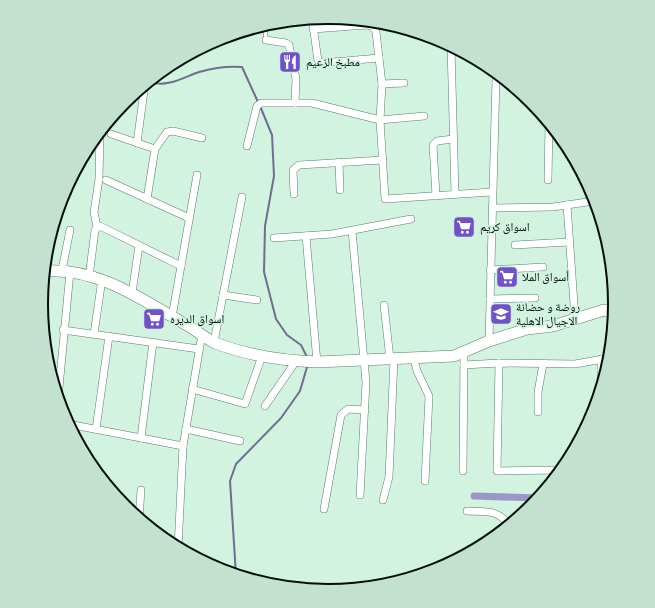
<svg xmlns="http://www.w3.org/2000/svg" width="655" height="608" font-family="Literata,'Noto Naskh Arabic',serif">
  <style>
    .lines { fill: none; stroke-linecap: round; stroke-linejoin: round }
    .stream { stroke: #6f6e8f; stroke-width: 2 }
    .canal { stroke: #9d96c8; stroke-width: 7 }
    .lane-casing { stroke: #5d7b6a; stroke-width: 4.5 }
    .street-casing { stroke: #5d7b6a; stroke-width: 8 }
    .secondary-casing { stroke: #5d7b6a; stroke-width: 12 }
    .lane { stroke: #fff; stroke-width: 3.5 }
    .street { stroke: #fff; stroke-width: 7 }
    .secondary { stroke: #fff; stroke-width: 11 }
    .labels { text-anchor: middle; stroke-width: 3.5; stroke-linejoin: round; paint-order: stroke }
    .poi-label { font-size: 12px; fill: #040f09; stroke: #d2f3e0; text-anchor: start }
    .rim { fill: none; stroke: #040f09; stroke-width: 2 }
  </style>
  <rect width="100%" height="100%" fill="#d2f3e0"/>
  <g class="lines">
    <g class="stream">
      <path d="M149 81C165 89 184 77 199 72 213 68 227 66 242 67L258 102"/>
      <path d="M260 106 272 135 274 176 265 226 264 272 276 319 287 335 301 345 308 359"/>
      <path d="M236 575 230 481 236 464 281 418 300 391 307 367"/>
    </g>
    <path class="canal" d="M474 496 538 498"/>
    <g class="lane-casing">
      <g id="lane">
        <path d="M265 24 266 40"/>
        <path d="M612 277 613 310"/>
      </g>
    </g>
    <g class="street-casing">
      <g id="street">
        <path d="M312 18 318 61 321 63 379 58"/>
        <path d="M313 29 367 25 373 27 376 32 382 84 380 120 385 199 492 192"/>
        <path d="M266 40 286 43 289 45 296 79 295 103"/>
        <path d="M451 46 455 194"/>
        <path d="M161 71V73"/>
        <path d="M382 84 404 83"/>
        <path d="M111 134 155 149"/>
        <path d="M137 143 144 91 142 87"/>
        <path d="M247 146 257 106 261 103H312L380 120 424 116"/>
        <path d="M339 162 340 190"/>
        <path d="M106 180 189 218"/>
        <path d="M548 180 549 124"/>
        <path d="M294 194 293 170 299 165 383 160"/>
        <path d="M436 196 433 145 437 141 453 139"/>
        <path d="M147 199 155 149 167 132 173 131 202 138"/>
        <path d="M567 205 575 318"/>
        <path d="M492 208 553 207 587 202 590 198V189"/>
        <path d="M97 227 94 212 99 179 100 131"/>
        <path d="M352 231 366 382 360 495"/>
        <path d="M306 236 317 362"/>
        <path d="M274 238 332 234 411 219"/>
        <path d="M515 245 569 242"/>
        <path d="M62 270 70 230"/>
        <path d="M490 270 543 267"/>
        <path d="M89 277 95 230 100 226 181 266"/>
        <path d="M132 293 139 246"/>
        <path d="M223 295 257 300"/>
        <path d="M490 299 535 298"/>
        <path d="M384 305 390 359"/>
        <path d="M172 317 197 175"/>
        <path d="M63 330 199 349"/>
        <path d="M94 334 102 279"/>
        <path d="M489 341 496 79 501 77"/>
        <path d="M214 342 242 197"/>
        <path d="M414 359 417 371 429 396 425 481"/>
        <path d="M499 363 497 471 560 470"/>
        <path d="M464 365 499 363 575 364 609 358"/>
        <path d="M601 386V359"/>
        <path d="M192 389 245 404 262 356"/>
        <path d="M58 398 70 272"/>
        <path d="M265 406 296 361"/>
        <path d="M538 412V392L543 364"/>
        <path d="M68 424 183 446"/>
        <path d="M96 429 109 336"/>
        <path d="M186 429 240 441"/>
        <path d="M141 438 153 342"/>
        <path d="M463 471 464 353"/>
        <path d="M383 500 389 477 394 359"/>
        <path d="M324 509 341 415 348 409 365 410"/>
        <path d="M467 511C484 512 498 509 509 525"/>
        <path d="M139 518 141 490"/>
        <path d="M178 548 183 446 202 334"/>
      </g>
    </g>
    <g class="secondary-casing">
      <path id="secondary" d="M44 271C100 267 145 302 192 328 199 333 207 339 215 343 247 355 283 361 317 362L454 356 489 341 527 329 553 326 604 310 614 312"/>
    </g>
    <use href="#lane" class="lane"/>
    <use href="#street" class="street"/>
    <use href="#secondary" class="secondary"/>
  </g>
  <defs>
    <g id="restaurant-square" transform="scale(1.15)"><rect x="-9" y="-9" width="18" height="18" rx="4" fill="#7051ca" stroke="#d2f3e0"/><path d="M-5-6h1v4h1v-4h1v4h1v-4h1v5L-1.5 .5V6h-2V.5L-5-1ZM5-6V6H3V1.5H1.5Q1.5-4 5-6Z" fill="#fff"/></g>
    <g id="supermarket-square" transform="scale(1.15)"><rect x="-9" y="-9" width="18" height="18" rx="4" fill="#7051ca" stroke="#d2f3e0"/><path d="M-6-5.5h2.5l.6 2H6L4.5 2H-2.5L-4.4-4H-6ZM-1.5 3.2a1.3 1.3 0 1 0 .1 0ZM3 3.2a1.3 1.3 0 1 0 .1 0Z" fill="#fff"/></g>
    <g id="school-square" transform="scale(1.15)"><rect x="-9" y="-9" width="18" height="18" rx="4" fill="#7051ca" stroke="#d2f3e0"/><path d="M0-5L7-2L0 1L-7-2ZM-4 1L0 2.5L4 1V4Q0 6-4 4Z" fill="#fff"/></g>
  </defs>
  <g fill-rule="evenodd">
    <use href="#restaurant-square" x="290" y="62"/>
    <use href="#supermarket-square" x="464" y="227"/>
    <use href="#supermarket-square" x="507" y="277"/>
    <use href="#school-square" x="501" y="314"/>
    <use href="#supermarket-square" x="154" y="319"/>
  </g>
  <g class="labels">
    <g class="poi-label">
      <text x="306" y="66">مطبخ الزعيم</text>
      <text x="480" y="231">اسواق كريم</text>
      <text x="522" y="281">أسواق الملا</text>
      <text x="516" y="311">روضة و حضانة<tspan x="516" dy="14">الاجيال الاهلية</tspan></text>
      <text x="170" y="323">اسواق الديره</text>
    </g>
  </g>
  <path d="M0 0H655V608H0ZM48 304a280 280 0 1 1 560 0a280 280 0 1 1-560 0Z" fill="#c2e1cf" fill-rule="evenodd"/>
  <path class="rim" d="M48 304a280 280 0 1 1 560 0a280 280 0 1 1-560 0Z"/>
</svg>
